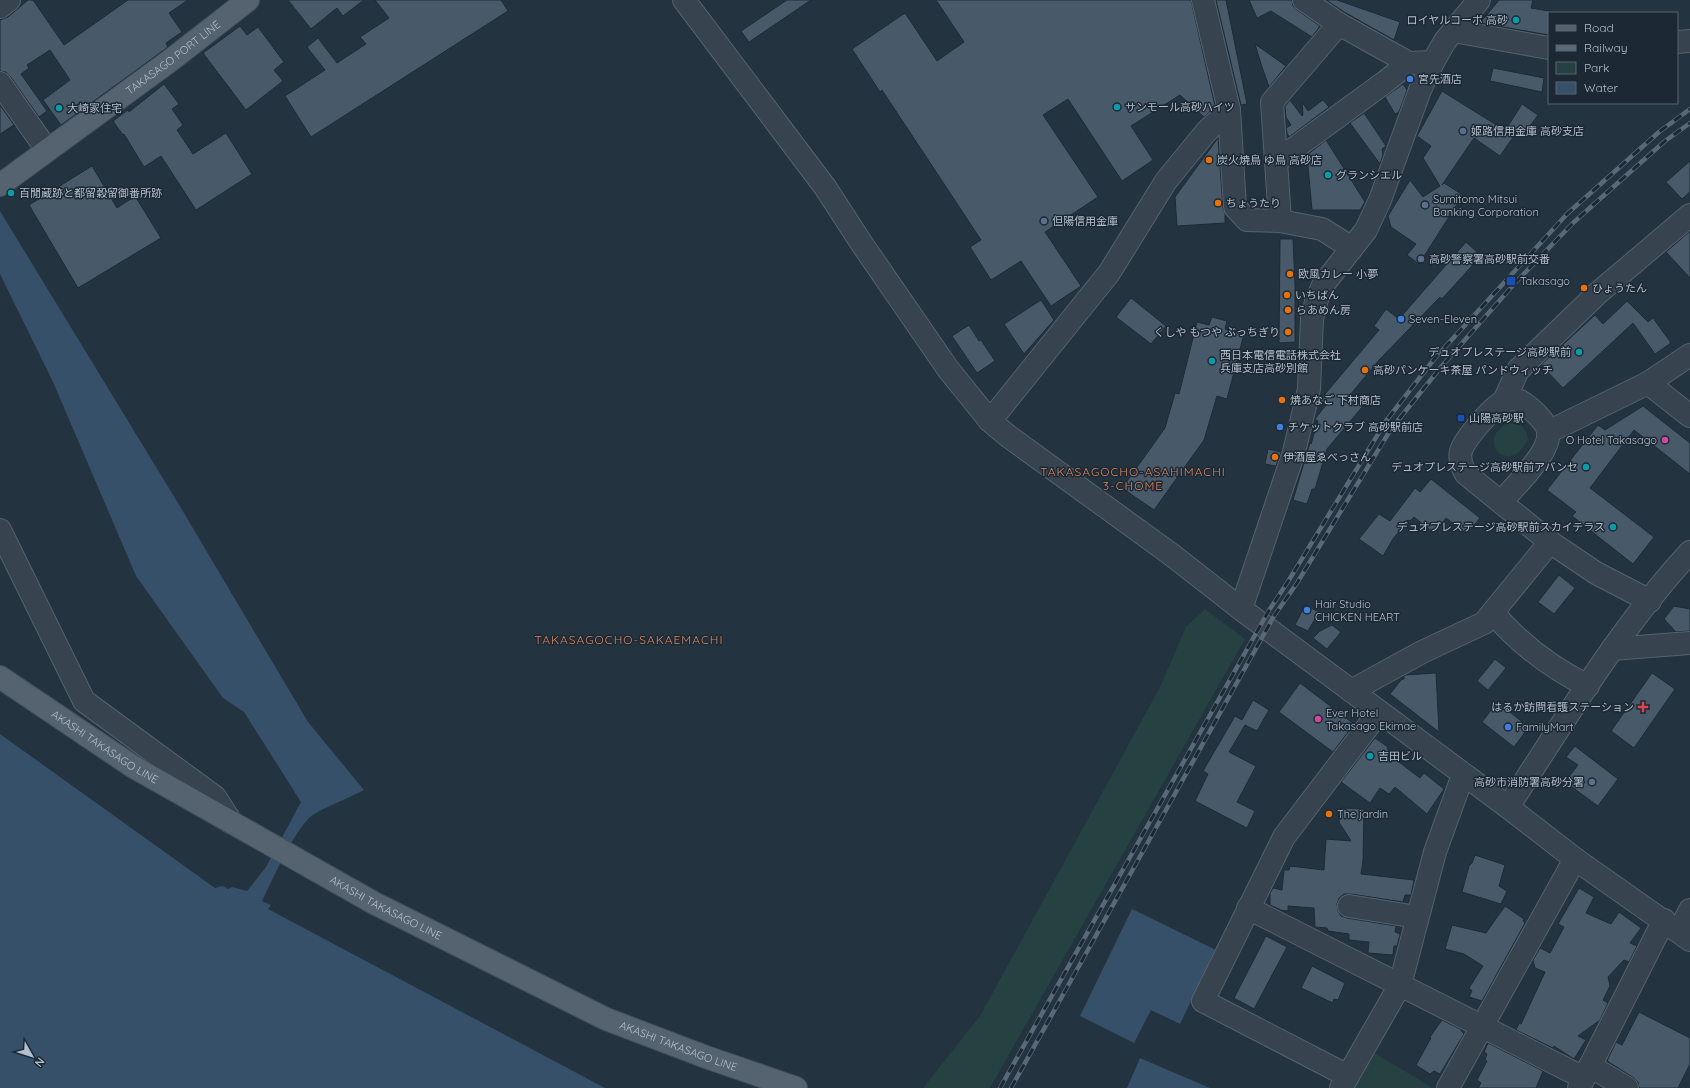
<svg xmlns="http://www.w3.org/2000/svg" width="1690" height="1088" font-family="Quicksand,'Noto Sans JP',sans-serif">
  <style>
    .green { fill: #254141 }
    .water { fill: #355068 }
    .building { fill: #485a6a; stroke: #1e2b37 }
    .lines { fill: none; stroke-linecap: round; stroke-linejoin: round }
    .minor-casing { stroke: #55626e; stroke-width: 24 }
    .major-casing { stroke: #43505c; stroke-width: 24 }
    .minor { stroke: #374450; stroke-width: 22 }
    .major { stroke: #556370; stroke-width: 22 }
    .rail-casing { stroke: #596977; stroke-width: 4.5 }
    .rail { stroke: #1c2935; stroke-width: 3; stroke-dasharray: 9; stroke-linecap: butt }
    .culture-dot { fill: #0f9aa8; stroke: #1c2935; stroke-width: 1.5 }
    .shop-dot { fill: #3f7fe0; stroke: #1c2935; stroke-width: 1.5 }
    .service-dot { fill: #5c6f8a; stroke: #1c2935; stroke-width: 1.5 }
    .food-dot { fill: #e8710a; stroke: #1c2935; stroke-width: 1.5 }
    .transit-dot { fill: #1a4fb4; stroke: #1c2935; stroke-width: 1.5 }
    .hotel-dot { fill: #d1479c; stroke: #1c2935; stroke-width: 1.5 }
    .health-dot { fill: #e0444e; stroke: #1c2935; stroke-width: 1.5 }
    .labels { text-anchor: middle; stroke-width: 3; stroke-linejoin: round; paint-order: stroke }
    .poi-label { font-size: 11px; fill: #b3bfcb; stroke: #1c2935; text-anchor: start }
    .street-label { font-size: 11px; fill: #b3bfcb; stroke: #1c2935 }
    .neighbourhood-label { font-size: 12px; letter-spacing: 1px; fill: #dd865c; stroke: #1c2935 }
  </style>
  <rect width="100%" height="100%" fill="#233340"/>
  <g class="green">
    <path d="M1507 423C1518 422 1527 427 1528 439 1511 477 1474 443 1507 423Z"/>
    <path d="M1205 609 1245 639 990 1088H923L980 1016 1160 687 1186 627Z"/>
    <path d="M1368 1049 1433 1088H1348Z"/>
  </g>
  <g class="water">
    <path d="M0 211 178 503 308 722 364 790C353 796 316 811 309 818 291 837 274 877 262 901L271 905 268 909 605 1088H0V734L215 888 223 886 228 889 232 887 247 891 266 867 301 802 244 712 223 698 136 576 53 382 0 274Z"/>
    <path d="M1132 909 1216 950 1180 1024 1151 1010 1134 1043 1080 1016Z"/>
    <path d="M1140 1058 1210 1088H1127Z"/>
  </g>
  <g class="building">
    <path d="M28 0H33L64 45 128 0H188L169 13 182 32 166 43 168 47 61 125 43 100 70 80 50 50 27 65 29 68 21 74 47 111 39 117 10 76 6 72 0 71V20L8 17Z"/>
    <path d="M288 0H364L343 16 337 8 311 29Z"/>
    <path d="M375 0H501L508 11 311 137 285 96 325 70 307 47 318 38 337 63 366 44 360 37 389 18Z"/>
    <path d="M787 0H811L749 42 741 31Z"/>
    <path d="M936 0H1191L1215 106 1204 117 1180 95 1131 126 1153 160 1122 181 1068 99 1043 115 1098 197 1045 232 1081 286 1051 306 1021 261 991 280 970 247 981 240 882 90 880 92 852 49 905 13 937 61 964 42Z"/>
    <path d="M1216 0H1226L1247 104 1241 105Z"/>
    <path d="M1249 0H1292L1293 6 1297 10 1320 26 1312 37 1271 11 1257 18Z"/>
    <path d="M1326 0H1337L1400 22 1394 40 1346 13Z"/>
    <path d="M1499 0H1533L1531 8 1549 11V35L1480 23Z"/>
    <path d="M240 26 247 35 258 27 284 62 274 70 283 81 246 110 203 53Z"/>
    <path d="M1255 44 1286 66 1269 87 1261 64Z"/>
    <path d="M1493 68 1544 78 1542 92 1490 81Z"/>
    <path d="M164 84 179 104 172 109 183 125 177 130 193 154 226 133 252 174 196 210 161 156 144 167 124 134 123 135 113 121 128 110 129 112Z"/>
    <path d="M1403 84 1407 90 1399 112 1395 114 1385 97Z"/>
    <path d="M1442 91 1514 136 1500 156 1474 138 1442 185 1444 183 1463 195 1419 264 1407 255 1416 244 1391 227 1388 216 1410 180 1423 197 1440 186 1423 158 1431 146 1417 136Z"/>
    <path d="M1290 100 1302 116 1303 115 1302 102 1308 111 1323 100 1329 107 1289 137 1287 133 1286 128 1291 125 1286 117 1285 106Z"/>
    <path d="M1522 104 1538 115 1523 136 1508 126Z"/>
    <path d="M0 105 14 125 0 134Z"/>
    <path d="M1364 113 1386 146 1382 149 1383 155 1380 164 1350 123Z"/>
    <path d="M1218 138 1223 208 1225 213V223L1177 226 1175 197Z"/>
    <path d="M1326 140 1365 202 1360 210H1312L1307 155Z"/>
    <path d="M1690 161V192L1682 199 1666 182Z"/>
    <path d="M92 166 117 208 135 196 161 238 78 288 29 205Z"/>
    <path d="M1690 231V278L1666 252Z"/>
    <path d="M1280 239H1293L1295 285V342L1279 343Z"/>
    <path d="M1466 242 1479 254 1477 256 1479 258 1442 299 1440 297 1380 359 1350 395 1363 406 1327 449 1315 489H1312L1307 504 1293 500 1310 443 1311 444 1318 421 1315 419 1326 405 1320 400 1379 330 1374 326 1386 309 1399 319Z"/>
    <path d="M1131 298 1166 326 1151 344 1116 317Z"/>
    <path d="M1041 300 1054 320 1024 354 1004 324Z"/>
    <path d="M1627 301 1648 322 1653 318 1671 343 1655 354 1633 323 1563 388 1541 365 1595 315 1603 324Z"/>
    <path d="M1212 317 1227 321 1225 329 1244 334 1227 399 1217 396 1204 440 1154 510 1122 488 1165 428 1175 393 1179 394 1197 322 1209 325Z"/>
    <path d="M969 325 979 341 981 340 995 361 977 373 952 336Z"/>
    <path d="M1643 406 1690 443V474L1634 430 1590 488 1654 537 1633 564 1572 516 1576 512 1547 490 1598 425 1605 430Z"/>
    <path d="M1268 449 1281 452 1276 466 1265 464Z"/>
    <path d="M1431 479 1480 518 1467 534 1446 518 1434 533 1414 517 1410 521 1408 520 1393 539 1383 556 1359 539 1379 514 1390 521 1415 488 1420 492Z"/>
    <path d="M1559 575 1575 588 1554 614 1538 602Z"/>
    <path d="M1305 605 1319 612 1308 631 1295 625Z"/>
    <path d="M1674 606 1690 609V631L1676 632 1664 619Z"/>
    <path d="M1332 625 1341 632 1327 649 1313 638 1320 631Z"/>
    <path d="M1495 659 1506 668 1488 690 1477 681Z"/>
    <path d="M1436 673 1439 732 1390 694 1401 680 1404 679V676L1405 675Z"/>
    <path d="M1652 673 1675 689 1634 748 1611 731Z"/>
    <path d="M1300 683 1354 724 1333 752 1279 712Z"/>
    <path d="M1253 700 1269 710 1257 731 1245 725 1229 752 1256 766 1237 802 1255 811 1247 828 1195 801 1208 774 1203 771 1235 716 1242 720Z"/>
    <path d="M1497 702 1529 727 1514 747 1482 722Z"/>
    <path d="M1375 738 1388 747 1387 749 1401 759 1399 762 1420 778 1424 773 1444 789 1427 814 1395 787 1389 794 1380 788 1370 803 1341 782Z"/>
    <path d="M1575 746 1618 779 1598 806 1565 782 1578 765 1566 757Z"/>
    <path d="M1341 808 1364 809 1363 862V861L1361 874 1414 880 1411 895H1405L1403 902 1351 894H1344L1339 898 1337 904 1338 911 1341 916 1347 918 1396 926 1395 932 1400 934V935L1397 946H1394L1393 955 1368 953 1369 942 1349 940V934L1328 931 1327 928 1315 927 1314 908 1288 906V911L1281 910 1270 905V893L1273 888 1282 890 1284 870H1289L1290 866 1324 870 1326 839 1351 841 1339 822Z"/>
    <path d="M1475 855 1505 865 1499 886 1507 891 1501 904 1462 892 1469 866 1472 863Z"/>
    <path d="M1579 888 1594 897 1586 913 1611 924 1619 912 1641 928 1630 943 1637 946 1629 962 1624 960 1608 977 1610 986 1603 1000 1608 1003 1600 1020 1578 1036 1586 1040 1574 1059 1554 1046 1553 1048 1516 1030 1519 1023 1521 1024 1545 972 1535 968 1533 960 1540 948 1550 953 1564 927 1558 924Z"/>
    <path d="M1505 906 1524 919 1523 921 1525 923 1482 1001 1469 997 1472 991 1469 988 1483 966 1464 954 1445 949 1452 925 1486 933Z"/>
    <path d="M1266 936 1287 947 1254 1009 1234 998Z"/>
    <path d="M1312 966 1345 983 1338 1000 1334 999 1333 1003 1301 988Z"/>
    <path d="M1639 1012 1690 1038V1064L1678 1088H1639L1638 1082 1634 1078 1607 1061 1616 1042 1622 1045Z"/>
    <path d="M1442 1020 1460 1029 1464 1034 1440 1074 1434 1071 1430 1074 1416 1065 1431 1038 1430 1037Z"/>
    <path d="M1488 1043 1543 1071 1536 1088H1478L1481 1083 1477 1080 1487 1061 1485 1060 1487 1054 1484 1052Z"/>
  </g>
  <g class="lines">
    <g class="minor-casing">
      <g id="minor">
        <path d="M684 0 825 187 862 244 948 369 990 421 1008 436 1172 555 1241 609 1508 807 1575 859 1690 940"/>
        <path d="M1203 0 1229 110 1235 207 1247 220 1280 221 1322 229 1352 248"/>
        <path d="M1304 0 1339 24 1409 63"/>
        <path d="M0 7 9 0"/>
        <path d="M1453 31 1549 48"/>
        <path d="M1677 42 1690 41"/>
        <path d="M0 83 47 150"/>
        <path d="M1277 161 1385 82 1409 63 1433 62"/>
        <path d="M1280 221 1272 102 1339 24"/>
        <path d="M1648 383 1690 416"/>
        <path d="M1504 401 1518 370 1598 293 1690 215"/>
        <path d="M990 421 1109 273 1166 181 1206 132 1229 110"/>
        <path d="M1548 432 1648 383 1690 355"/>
        <path d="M1501 502C1513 489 1539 462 1545 447 1547 443 1549 437 1548 432 1547 422 1529 406 1520 401 1516 399 1510 399 1505 401 1494 404 1464 440 1461 451 1459 459 1462 467 1466 474L1550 542 1596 573 1650 601"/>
        <path d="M0 530 84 701 215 797 231 822"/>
        <path d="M1241 609 1294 452 1309 389 1312 319 1316 302 1323 285 1366 230 1380 200 1420 90 1433 62 1445 41 1479 0"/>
        <path d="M1493 613C1520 644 1551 668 1588 686"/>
        <path d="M1612 649 1690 643"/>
        <path d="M1351 691 1422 652 1484 623 1550 542"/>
        <path d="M1508 807C1565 720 1619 629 1690 552"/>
        <path d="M1349 906 1417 917"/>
        <path d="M1248 908 1584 1078"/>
        <path d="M1679 931 1690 910"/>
        <path d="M1590 1066 1627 1088"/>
        <path d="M1348 1076 1203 1001 1284 837 1379 712"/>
        <path d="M1341 1088 1400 985 1435 852 1463 775"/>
        <path d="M1448 1088 1575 859"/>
        <path d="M1579 1088 1664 920"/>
      </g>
    </g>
    <g class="major-casing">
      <g id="major">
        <path id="s1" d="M0 185 171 60 248 0"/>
        <path id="s2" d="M0 677 132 766 374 903 606 1019 706 1057 796 1088"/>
      </g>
    </g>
    <use href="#minor" class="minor"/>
    <use href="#major" class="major"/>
    <g class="rail-casing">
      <g id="rail">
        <path d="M1000 1088 1268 612 1289 580 1386 421 1435 358 1568 213 1659 132 1690 109"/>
        <path d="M1011 1088 1274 616 1297 583 1391 429 1441 367 1515 283 1574 222 1665 141 1690 123"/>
      </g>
    </g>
    <use href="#rail" class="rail"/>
  </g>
  <g class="culture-dot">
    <circle cx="1516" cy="20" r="4"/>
    <circle cx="1117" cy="107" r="4"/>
    <circle cx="59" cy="108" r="4"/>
    <circle cx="1328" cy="175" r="4"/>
    <circle cx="11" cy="193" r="4"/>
    <circle cx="1579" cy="352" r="4"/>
    <circle cx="1212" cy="361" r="4"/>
    <circle cx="1586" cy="467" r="4"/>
    <circle cx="1613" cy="527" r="4"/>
    <circle cx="1370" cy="756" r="4"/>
  </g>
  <g class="shop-dot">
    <circle cx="1410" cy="79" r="4"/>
    <circle cx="1401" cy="319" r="4"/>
    <circle cx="1280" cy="427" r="4"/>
    <circle cx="1307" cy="610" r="4"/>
    <circle cx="1508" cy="727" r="4"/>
  </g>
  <g class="service-dot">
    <circle cx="1463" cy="131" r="4"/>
    <circle cx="1425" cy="205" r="4"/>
    <circle cx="1044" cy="221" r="4"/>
    <circle cx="1421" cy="259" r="4"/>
    <circle cx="1592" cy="782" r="4"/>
  </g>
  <g class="food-dot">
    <circle cx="1209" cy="160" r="4"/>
    <circle cx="1218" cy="203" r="4"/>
    <circle cx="1290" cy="274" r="4"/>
    <circle cx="1584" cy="288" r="4"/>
    <circle cx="1287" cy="295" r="4"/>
    <circle cx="1288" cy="310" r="4"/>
    <circle cx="1288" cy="332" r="4"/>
    <circle cx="1365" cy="370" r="4"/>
    <circle cx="1282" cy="400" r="4"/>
    <circle cx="1275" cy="457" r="4"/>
    <circle cx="1329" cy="814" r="4"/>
  </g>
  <g class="transit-dot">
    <rect x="1506" y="276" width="10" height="10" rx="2"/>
    <rect x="1457" y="414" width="8" height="8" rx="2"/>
  </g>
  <g class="hotel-dot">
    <circle cx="1665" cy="440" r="4"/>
    <circle cx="1318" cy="719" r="4"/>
  </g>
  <path class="health-dot" d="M1641 701h4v4h4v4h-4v4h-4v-4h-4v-4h4z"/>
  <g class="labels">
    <g class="poi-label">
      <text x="1508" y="24" text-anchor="end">ロイヤルコーポ 高砂</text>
      <text x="1418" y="83">宮先酒店</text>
      <text x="1125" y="111">サンモール高砂ハイツ</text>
      <text x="67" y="112">大崎家住宅</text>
      <text x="1471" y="135">姫路信用金庫 高砂支店</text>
      <text x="1217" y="164">炭火焼鳥 ゆ鳥 高砂店</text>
      <text x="1336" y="179">グランシエル</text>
      <text x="19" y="197">百閒蔵跡と都留穀留御番所跡</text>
      <text x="1433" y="203">Sumitomo Mitsui<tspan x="1433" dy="13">Banking Corporation</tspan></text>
      <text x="1226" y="207">ちょうたり</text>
      <text x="1052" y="225">但陽信用金庫</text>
      <text x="1429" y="263">高砂警察署高砂駅前交番</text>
      <text x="1298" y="278">欧風カレー 小夢</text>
      <text x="1520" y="285">Takasago</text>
      <text x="1592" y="292">ひょうたん</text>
      <text x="1295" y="299">いちばん</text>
      <text x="1296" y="314">らあめん房</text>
      <text x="1409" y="323">Seven-Eleven</text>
      <text x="1280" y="336" text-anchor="end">くしや もつや ぶっちぎり</text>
      <text x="1571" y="356" text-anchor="end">デュオプレステージ高砂駅前</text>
      <text x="1220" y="359">西日本電信電話株式会社<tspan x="1220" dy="13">兵庫支店高砂別館</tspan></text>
      <text x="1373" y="374">高砂パンケーキ茶屋 パンドウィッチ</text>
      <text x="1290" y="404">焼あなご 下村商店</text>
      <text x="1469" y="422">山陽高砂駅</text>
      <text x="1288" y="431">チケットクラブ 高砂駅前店</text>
      <text x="1657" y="444" text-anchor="end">O Hotel Takasago</text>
      <text x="1283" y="461">伊酒屋ゑべっさん</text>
      <text x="1578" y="471" text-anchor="end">デュオプレステージ高砂駅前アバンセ</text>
      <text x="1605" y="531" text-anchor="end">デュオプレステージ高砂駅前スカイテラス</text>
      <text x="1315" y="608">Hair Studio<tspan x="1315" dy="13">CHICKEN HEART</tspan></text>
      <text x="1634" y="711" text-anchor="end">はるか訪問看護ステーション</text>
      <text x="1326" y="717">Ever Hotel<tspan x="1326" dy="13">Takasago Ekimae</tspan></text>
      <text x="1516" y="731">FamilyMart</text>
      <text x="1378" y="760">吉田ビル</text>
      <text x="1584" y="786" text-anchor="end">高砂市消防署高砂分署</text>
      <text x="1337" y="818">The jardin</text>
    </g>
    <g class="street-label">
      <text dy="4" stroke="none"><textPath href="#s1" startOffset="215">TAKASAGO PORT LINE</textPath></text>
      <text dy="4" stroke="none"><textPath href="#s2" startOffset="126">AKASHI TAKASAGO LINE</textPath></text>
      <text dy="4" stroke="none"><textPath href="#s2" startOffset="450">AKASHI TAKASAGO LINE</textPath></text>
      <text dy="4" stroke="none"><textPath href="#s2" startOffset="774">AKASHI TAKASAGO LINE</textPath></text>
    </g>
    <g class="neighbourhood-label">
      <text x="1133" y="476">TAKASAGOCHO-ASAHIMACHI<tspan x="1133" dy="14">3-CHOME</tspan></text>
      <text x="629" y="644">TAKASAGOCHO-SAKAEMACHI</text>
    </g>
  </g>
  <rect x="1548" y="12" width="130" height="92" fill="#1c2935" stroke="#586571"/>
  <rect x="1556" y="25" width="20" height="6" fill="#556370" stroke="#586571"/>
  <text x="1584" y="32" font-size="12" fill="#b3bfcb">Road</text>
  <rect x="1556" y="45" width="20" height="6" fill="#596977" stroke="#586571"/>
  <text x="1584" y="52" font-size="12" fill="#b3bfcb">Railway</text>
  <rect x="1556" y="62" width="20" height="12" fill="#254141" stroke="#586571"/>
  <text x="1584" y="72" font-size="12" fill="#b3bfcb">Park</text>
  <rect x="1556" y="82" width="20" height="12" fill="#355068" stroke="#586571"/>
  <text x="1584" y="92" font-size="12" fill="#b3bfcb">Water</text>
  <g transform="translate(32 1056) rotate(129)" stroke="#1c2935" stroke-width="3" paint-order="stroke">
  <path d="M0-3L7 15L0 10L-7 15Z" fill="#b3bfcb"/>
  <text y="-6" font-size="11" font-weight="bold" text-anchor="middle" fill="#b3bfcb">N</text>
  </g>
</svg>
